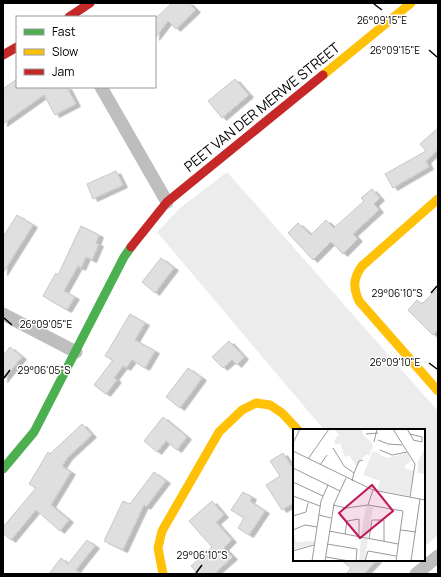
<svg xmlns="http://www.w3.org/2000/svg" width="441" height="577" font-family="Manrope,sans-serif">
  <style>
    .green { fill: #ececec }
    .building { fill: #dfdfdf; stroke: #c7c7c7; filter: url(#shadow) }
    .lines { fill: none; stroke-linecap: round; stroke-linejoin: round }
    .street { stroke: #bebebe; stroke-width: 13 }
    .fast { stroke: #4caf50; stroke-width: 9 }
    .slow { stroke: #ffc107; stroke-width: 9 }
    .jam { stroke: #c62828; stroke-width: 9 }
    .ticks { fill: none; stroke: #000; stroke-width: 1.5 }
    .labels { text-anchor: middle; stroke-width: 3; stroke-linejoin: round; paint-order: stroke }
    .street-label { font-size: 14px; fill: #000; stroke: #fff }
    .inset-road { fill: none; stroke: #999; stroke-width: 1 }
    .view { fill: #c2185b; fill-opacity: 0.15; stroke: #c2185b; stroke-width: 2 }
    .inset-edge { fill: none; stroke: #000; stroke-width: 2 }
    .ticks-label { font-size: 10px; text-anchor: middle; fill: #000; stroke: #fff; stroke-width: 3; stroke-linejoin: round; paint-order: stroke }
  </style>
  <defs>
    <filter id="shadow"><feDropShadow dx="4.5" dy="2.5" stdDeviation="0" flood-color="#0004"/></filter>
  </defs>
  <rect width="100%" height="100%" fill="#fff"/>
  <path class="green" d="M227 172 438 411V535L424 547V430H324L157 232 180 208Z"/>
  <g class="building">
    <path d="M172 3H189L196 10 176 29 168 21 155 38V19Z"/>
    <path d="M17 79V87H67L76 104 55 115 44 95 3 124V89Z"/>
    <path d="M235 79 249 95 222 118 208 101Z"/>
    <path d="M438 128V150L426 161 429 167 393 188 385 174 426 151 420 144Z"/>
    <path d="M116 171 123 185 93 199 87 184Z"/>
    <path d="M372 189 380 198 374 204 379 210 353 234 358 239 343 254 331 242 313 260 288 233 298 223 311 235 326 220 334 228 364 201 361 198Z"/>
    <path d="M17 215 33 225 3 273V237Z"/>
    <path d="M81 226 99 235 96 243 99 244 92 260 86 257 81 268 78 266 64 291 75 297 67 310 43 296 56 273 58 275Z"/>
    <path d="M161 258 174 268 155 293 142 282Z"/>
    <path d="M438 288V330L433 335 408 310 417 300 422 304Z"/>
    <path d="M130 314 145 323 135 340 155 351 145 368 132 360 126 368 123 366 114 378 117 380 106 394 94 385 113 360 105 356Z"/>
    <path d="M229 341 244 357 237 365 232 360 223 368 212 357Z"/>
    <path d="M10 347 22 357 3 380V356Z"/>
    <path d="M188 368 202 378 180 408 166 397Z"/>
    <path d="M163 417 187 437 177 450 166 441 157 452 144 441Z"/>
    <path d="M82 424 92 435 68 457 62 466 71 472 51 505 69 520 60 531 36 510 11 540 3 533V527L36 488 29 484 48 452 50 454Z"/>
    <path d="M283 453 294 470V503L282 510 266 485 280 476 270 461Z"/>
    <path d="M154 472 166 481 146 507 144 505 123 550 104 541 123 501 130 504Z"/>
    <path d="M243 492 252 497 250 501 265 511 249 535 238 528 244 518 231 510Z"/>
    <path d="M212 501 224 515 216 522 232 540 224 548 233 557 214 574H198L191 566 212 547 189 521Z"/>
    <path d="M87 540 95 546 76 570 82 574H49L61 558 68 564Z"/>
    <path d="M341 560H377L364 574H346L351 568Z"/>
  </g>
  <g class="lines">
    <g class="street">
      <path d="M101 87 167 202"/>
      <path d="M3 314 76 352"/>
      <path d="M416 574 438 556"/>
    </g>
    <path class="fast" d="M3 469 34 432 124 257 131 247"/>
    <g class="slow">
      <path d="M323 75 411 3"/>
      <path d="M438 199 362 266C353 278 353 288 359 301L438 391"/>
      <path d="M163 574 158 548 162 531 219 432 242 410 256 403 270 405 282 413 298 430"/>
    </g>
    <g class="jam">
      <path d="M69 17 90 3"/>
      <path d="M3 55 17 47"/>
      <path d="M131 247 167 202 323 75"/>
    </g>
  </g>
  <path class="ticks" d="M374 4 382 10M429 50 437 57M431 293 437 286M4 318 12 325M429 363 437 369M4 378 10 370M196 573 202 565"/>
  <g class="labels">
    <g class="street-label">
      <text transform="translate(262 107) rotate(-39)" y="5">PEET VAN DER MERWE STREET</text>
    </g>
  </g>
  <g transform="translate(293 429)">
    <rect width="132" height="132" fill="#fff"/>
    <path d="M44 0H69L70 6 78 13 80 18 76 27 74 25 68 30 64 38 56 26 52 28 47 14 43 16 41 12 46 5 42 2ZM132 19V45L122 43 125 42V32ZM80 22 94 29 114 24 119 32 113 35 112 39 121 42 116 67 84 61 87 52 70 46ZM73 77 80 78 75 108 68 107ZM0 102 3 113 21 112V115L0 121ZM68 109 75 110 72 132H66Z" fill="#ececec"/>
    <path class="inset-road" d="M100 0 122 35 117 68M114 0 120 10V11L129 13V8L117 5M73 5 85 4M85 11 95 15 109 16M81 13 84 0M0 14 7 0M40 19 51 37 61 44 59 52M87 21 99 26 114 23M0 22 80 61 132 71M15 30 36 0M27 36 34 26M0 39 47 62M61 44 66 32 70 31M0 53 30 67M0 67 27 77M40 76 53 79 75 76 110 82 103 132M75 76 80 61M26 86 38 89M0 87 13 83 15 74M0 101 12 96 24 98M108 101 123 103M36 102 105 115M52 105 54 92 66 90V108M76 110 79 91H91V112M34 115 64 120 63 132M0 122 21 116M33 128 56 132M19 132 28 72 35 56M32 132 41 75 53 49M72 132 75 122 103 127M118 132 127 70"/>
    <path class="view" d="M79 56 100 82 67 109 46 84Z"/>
    <rect width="132" height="132" class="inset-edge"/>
  </g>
  <g class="ticks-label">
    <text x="382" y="24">26°09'15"E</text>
    <text x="395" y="54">26°09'15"E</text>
    <text x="397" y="297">29°06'10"S</text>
    <text x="46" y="328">26°09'05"E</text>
    <text x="395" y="366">26°09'10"E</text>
    <text x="44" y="374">29°06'05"S</text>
    <text x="202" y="559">29°06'10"S</text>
  </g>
  <rect width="441" height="577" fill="none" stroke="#000000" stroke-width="8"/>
  <rect x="16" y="16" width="140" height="72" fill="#ffffff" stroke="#999999"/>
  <rect x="24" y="29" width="20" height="6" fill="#4caf50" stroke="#999999"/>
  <text x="52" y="36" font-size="12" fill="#000000">Fast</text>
  <rect x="24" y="49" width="20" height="6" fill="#ffc107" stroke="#999999"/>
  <text x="52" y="56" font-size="12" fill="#000000">Slow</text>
  <rect x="24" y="69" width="20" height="6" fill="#c62828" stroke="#999999"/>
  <text x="52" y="76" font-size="12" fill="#000000">Jam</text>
</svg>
